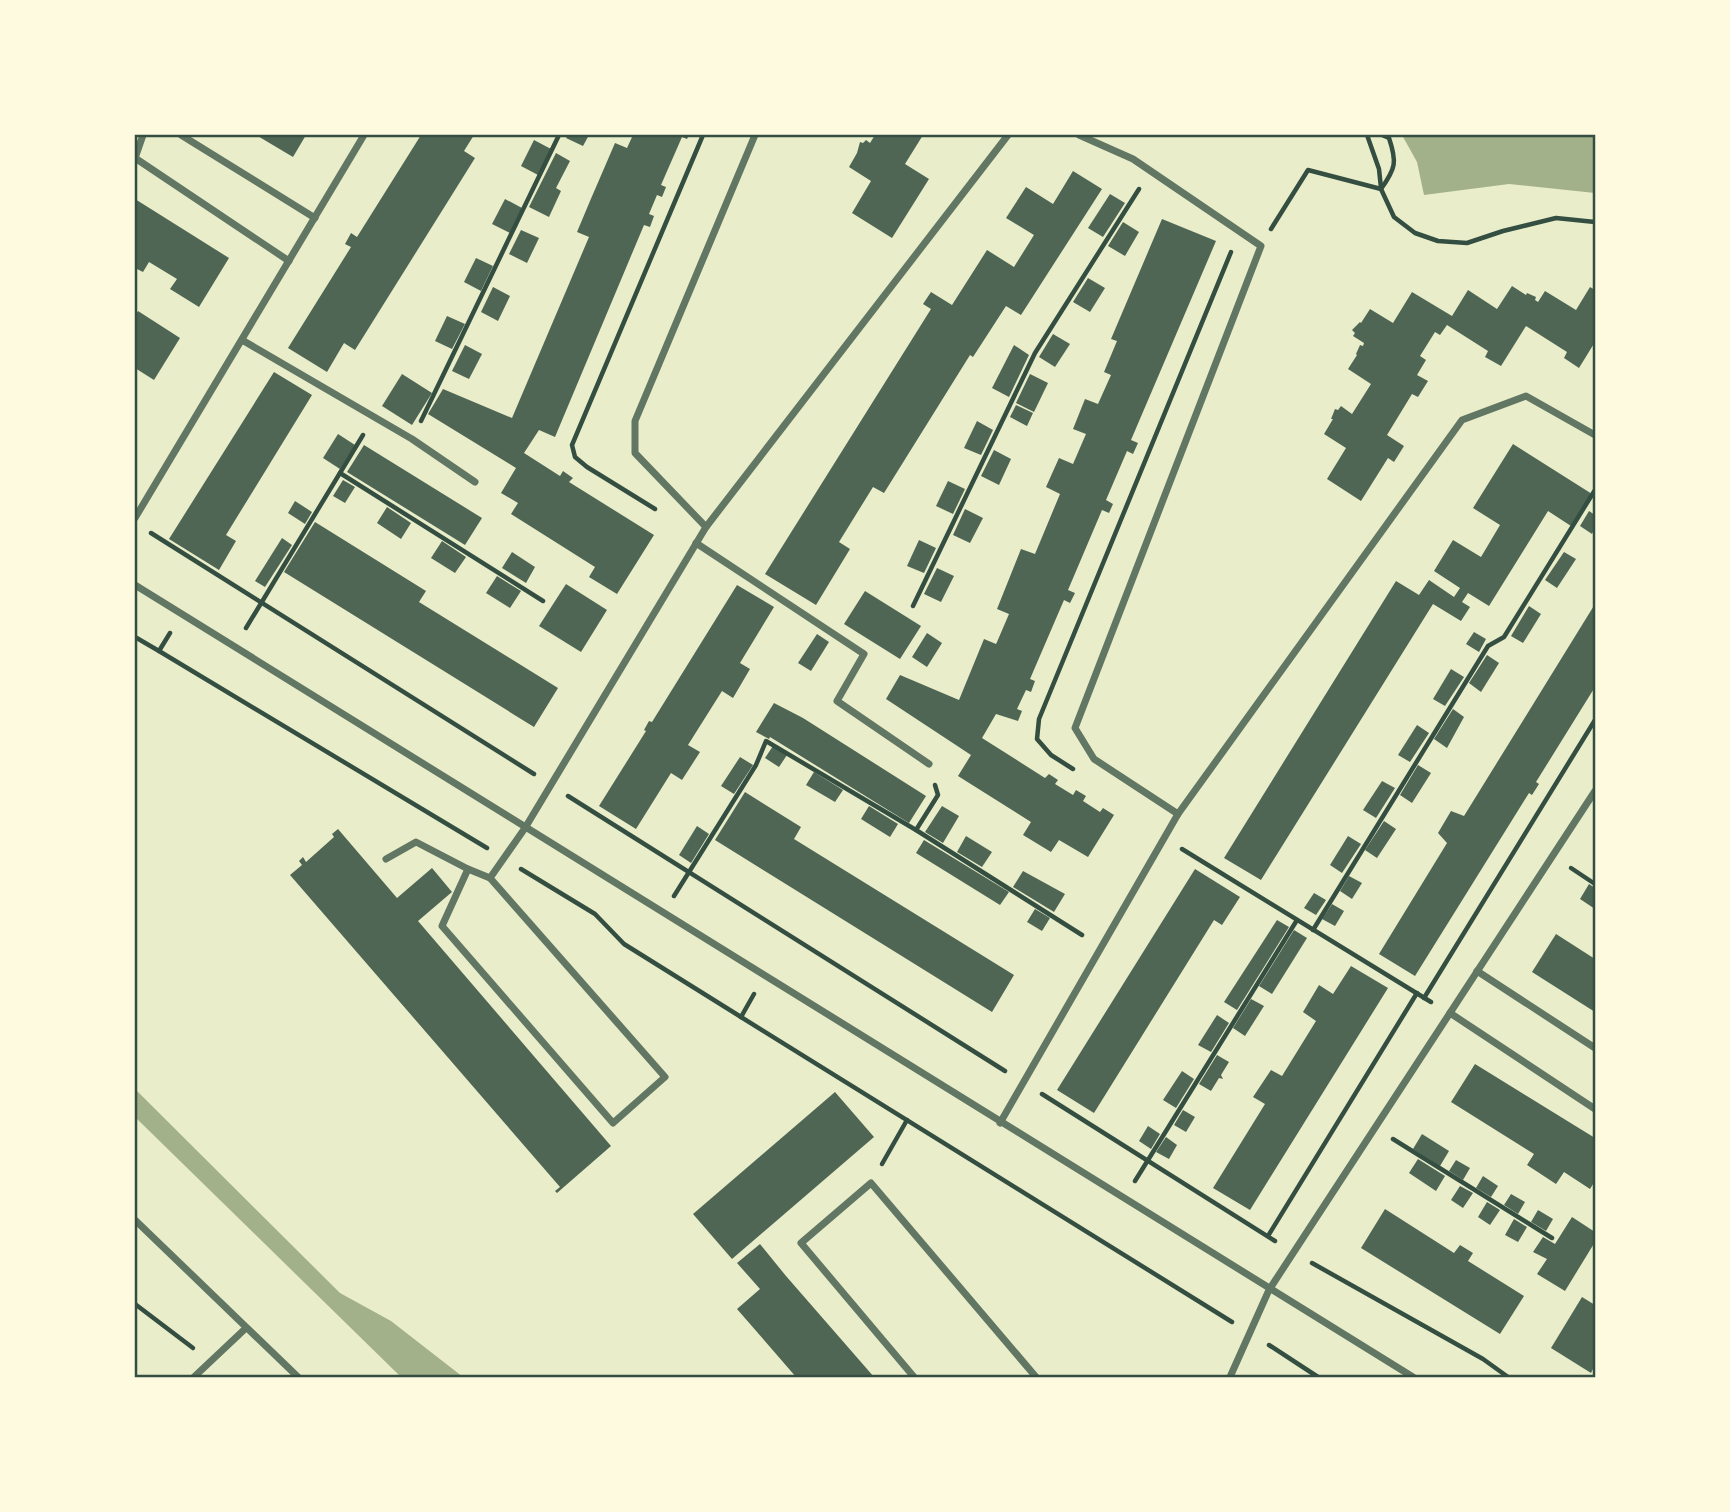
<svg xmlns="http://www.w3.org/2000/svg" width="1730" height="1512" font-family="Quicksand,sans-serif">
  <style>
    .water { fill: #a3b18a }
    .building { fill: #4f6655 }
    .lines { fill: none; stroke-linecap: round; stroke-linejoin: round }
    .path { stroke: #344e41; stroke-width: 4.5 }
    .minor { stroke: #617663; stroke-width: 7 }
    .neatline { fill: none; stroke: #344e41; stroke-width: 2.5 }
  </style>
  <rect width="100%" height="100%" fill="#e9edc9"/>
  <g class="water">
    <path d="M1402 135H1595V193L1509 184 1424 195 1417 162Z"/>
    <path d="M135 1089 340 1293 391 1321 463 1377H401L135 1117Z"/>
  </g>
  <g class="building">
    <path d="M256 135H306L293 157Z"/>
    <path d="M421 135H474L464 151 475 158 355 350 344 343 327 372 288 348 351 247 345 244 351 233 357 237Z"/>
    <path d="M568 135H589L583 146 566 138Z"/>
    <path d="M633 135H689L687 139 682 137 661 185 666 187 662 197 657 195 649 214 654 216 650 227 644 225 555 437 539 430 524 453 560 476 563 471 573 478 569 482 654 535 617 594 589 577 595 567 511 514 518 503 501 493 516 468 428 414 443 389 512 418 589 237 577 232 590 201 615 143 627 148Z"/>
    <path d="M875 135H923L905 164 929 179 892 238 852 213 871 181 849 167 857 153 860 142 863 143 866 140 870 143Z"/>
    <path d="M534 140 551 149 538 175 521 166Z"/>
    <path d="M556 153 570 161 556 188 561 191 549 217 529 207Z"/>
    <path d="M1073 171 1102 189 1021 315 1006 306 973 357 970 355 884 493 873 487 839 542 850 549 816 605 765 574 931 309 923 304 931 292 952 305 987 250 1014 267 1034 235 1006 218 1026 187 1053 204Z"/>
    <path d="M1110 194 1125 203 1103 237 1088 228Z"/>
    <path d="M135 199 229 258 199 307 170 289 177 279 149 262 143 272 135 268Z"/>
    <path d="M505 199 522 208 510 233 492 224Z"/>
    <path d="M1162 219 1216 241 1131 440 1138 443 1133 454 1127 451 1106 500 1113 504 1109 513 1102 510 1068 590 1075 593 1070 603 1064 600 1030 679 1035 681 1031 692 1026 690 1017 709 1022 711 1018 721 996 714 982 738 1045 778 1049 774 1058 780 1055 784 1073 795 1076 790 1086 796 1083 801 1100 812 1103 808 1114 815 1088 857 1059 840 1051 852 1023 835 1031 822 958 776 971 755 886 699 900 675 959 700 984 639 996 644 997 642 1009 614 997 609 1021 549 1035 554 1060 494 1046 487 1059 458 1073 464 1086 434 1073 429 1085 399 1098 404 1111 375 1104 372 1117 341 1111 339Z"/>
    <path d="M1123 222 1139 232 1125 256 1108 246Z"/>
    <path d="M521 230 539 238 527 263 509 254Z"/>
    <path d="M476 258 493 266 481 291 464 282Z"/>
    <path d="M1088 278 1105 288 1090 312 1073 302Z"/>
    <path d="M1512 286 1526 295 1527 293 1536 297 1535 300 1538 302 1545 291 1576 310 1590 287 1595 290V342L1579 368 1564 358 1567 352 1526 326 1501 366 1485 357 1488 351 1447 325 1440 335 1435 332 1420 356 1426 360 1417 375 1428 381 1418 397 1412 394 1387 435 1404 446 1394 462 1388 458 1361 501 1327 479 1346 448 1324 434 1333 419H1331L1335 409 1338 410 1341 406 1352 414 1371 384 1348 369 1357 355 1356 354 1360 345 1363 346 1364 343 1353 336 1355 333 1352 330 1360 322 1361 323 1370 309 1393 323 1412 292 1452 316 1468 290 1497 309Z"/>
    <path d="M493 287 510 296 498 321 481 312Z"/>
    <path d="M138 311 180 338 154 380 135 368V316Z"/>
    <path d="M447 316 465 324 452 349 435 341Z"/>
    <path d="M1053 334 1070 344 1055 367 1039 357Z"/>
    <path d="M465 345 482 354 469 379 452 371Z"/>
    <path d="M1014 345 1029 355 1009 397 992 388Z"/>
    <path d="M274 372 312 395 226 535 236 541 219 570 169 539Z"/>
    <path d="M402 374 432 393 412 425 382 406Z"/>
    <path d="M1030 374 1048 383 1034 412 1016 403Z"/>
    <path d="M1016 405 1033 413 1027 426 1010 417Z"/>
    <path d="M977 421 993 430 981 455 964 448Z"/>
    <path d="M338 434 355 445 340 469 323 458Z"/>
    <path d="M1513 444 1592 494 1571 526 1548 511 1489 606 1468 593 1462 602 1470 607 1461 621 1433 604 1261 880 1224 858 1396 581 1419 595 1429 580 1454 597 1460 588 1434 571 1453 540 1481 557 1500 525 1473 508Z"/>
    <path d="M364 445 482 518 465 545 347 472Z"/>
    <path d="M994 450 1011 459 999 485 981 476Z"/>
    <path d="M343 480 355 487 345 503 333 496Z"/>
    <path d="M948 481 965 489 953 514 936 506Z"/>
    <path d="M295 501 312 512 305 524 288 513Z"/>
    <path d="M387 507 411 523 401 539 377 523Z"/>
    <path d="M965 509 983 518 970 543 953 535Z"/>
    <path d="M1589 511 1595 515V528L1592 534 1580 526Z"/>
    <path d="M315 522 426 591 419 602 558 688 534 727 284 572Z"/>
    <path d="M282 538 292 545 265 587 255 581Z"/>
    <path d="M919 540 936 548 924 573 907 566Z"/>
    <path d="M442 541 466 557 455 573 431 558Z"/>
    <path d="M512 552 535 567 526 583 502 568Z"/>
    <path d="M1564 552 1576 559 1557 588 1545 580Z"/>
    <path d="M937 568 954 576 941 602 924 594Z"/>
    <path d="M497 576 521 591 510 608 486 593Z"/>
    <path d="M566 584 607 610 581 652 539 626Z"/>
    <path d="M737 585 774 607 740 663 750 669 733 698 722 691 688 745 700 752 682 780 671 773 636 829 599 806 646 731 644 730 649 721 652 722Z"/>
    <path d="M865 591 921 626 900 659 844 624Z"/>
    <path d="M1595 604V687L1536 782 1539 784 1532 795 1529 793 1415 976 1379 954 1447 843 1438 833 1451 811 1464 816Z"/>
    <path d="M1529 606 1541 614 1523 643 1511 636Z"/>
    <path d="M1474 632 1486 639 1479 652 1466 644Z"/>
    <path d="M927 633 942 643 927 667 912 657Z"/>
    <path d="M817 634 829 642 811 671 798 663Z"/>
    <path d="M1487 655 1499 663 1481 692 1469 683Z"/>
    <path d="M1451 669 1464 677 1445 706 1433 699Z"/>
    <path d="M774 703 803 718 926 796 909 823 770 737 769 739 756 732Z"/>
    <path d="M1453 709 1464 717 1447 748 1434 739Z"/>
    <path d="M1417 725 1429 733 1410 762 1398 755Z"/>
    <path d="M773 746 787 755 779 767 765 758Z"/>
    <path d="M740 757 753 765 734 794 721 786Z"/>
    <path d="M1418 765 1431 773 1412 803 1400 795Z"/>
    <path d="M814 772 843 790 835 802 806 785Z"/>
    <path d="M1382 781 1395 788 1376 818 1363 810Z"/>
    <path d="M745 792 801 827 794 839 1014 975 992 1012 715 840Z"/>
    <path d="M869 806 898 824 890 837 861 819Z"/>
    <path d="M942 806 959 816 943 843 925 832Z"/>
    <path d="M1384 821 1396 829 1377 858 1365 850Z"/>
    <path d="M697 826 709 834 691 863 679 855Z"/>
    <path d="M338 829 397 898 432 868 452 892 418 921 611 1146 557 1193 555 1191 560 1187 290 875 302 865 299 861 303 857 306 862 334 837 332 834Z"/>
    <path d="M966 836 992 852 982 867 957 852Z"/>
    <path d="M1348 836 1361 844 1342 873 1330 865Z"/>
    <path d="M924 840 1009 892 1000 905 916 853Z"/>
    <path d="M1195 869 1240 897 1222 925 1214 920 1094 1113 1057 1090Z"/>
    <path d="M1023 871 1065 894 1054 912 1013 887Z"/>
    <path d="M1349 876 1362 883 1352 899 1340 891Z"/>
    <path d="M1589 884 1595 888V909L1580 899Z"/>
    <path d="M1314 893 1326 900 1316 915 1304 908Z"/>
    <path d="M1332 904 1344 911 1335 926 1322 919Z"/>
    <path d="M1035 909 1050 918 1042 931 1027 922Z"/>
    <path d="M1277 920 1289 927 1237 1010 1224 1002Z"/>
    <path d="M1294 930 1307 938 1272 994 1259 986Z"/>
    <path d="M1556 934 1595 959V1012L1532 972Z"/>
    <path d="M1351 966 1388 988 1250 1210 1213 1188 1265 1104 1253 1097 1271 1070 1282 1076 1316 1021 1303 1012 1319 985 1333 994Z"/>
    <path d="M1251 999 1264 1006 1245 1036 1233 1028Z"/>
    <path d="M1217 1015 1229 1023 1211 1052 1198 1045Z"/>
    <path d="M1217 1055 1229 1062 1221 1075 1223 1079 1219 1078 1211 1091 1199 1084Z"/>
    <path d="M1475 1064 1595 1138V1181L1590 1189 1564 1172 1556 1184 1527 1165 1534 1154 1451 1102Z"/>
    <path d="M1182 1071 1194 1079 1176 1108 1163 1100Z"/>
    <path d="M835 1092 874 1137 732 1259 693 1214Z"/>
    <path d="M1183 1110 1195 1117 1186 1132 1174 1125Z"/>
    <path d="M1148 1126 1160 1134 1151 1149 1139 1141Z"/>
    <path d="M1422 1134 1449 1151 1440 1166 1413 1149Z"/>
    <path d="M1166 1137 1177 1145 1169 1159 1156 1152Z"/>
    <path d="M1418 1159 1445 1176 1436 1191 1409 1173Z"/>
    <path d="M1456 1160 1470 1168 1463 1180 1449 1171Z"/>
    <path d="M1483 1176 1498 1186 1491 1197 1476 1188Z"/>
    <path d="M1460 1186 1473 1193 1463 1208 1451 1200Z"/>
    <path d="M1511 1194 1525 1202 1518 1214 1504 1205Z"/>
    <path d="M1487 1202 1500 1210 1490 1225 1478 1217Z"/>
    <path d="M1385 1209 1454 1253 1460 1245 1473 1253 1468 1261 1524 1296 1500 1334 1361 1248Z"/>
    <path d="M1538 1210 1553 1219 1546 1231 1531 1222Z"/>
    <path d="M1572 1217 1595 1232V1242L1565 1291 1537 1274 1547 1259 1533 1252 1543 1237 1555 1244Z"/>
    <path d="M1514 1219 1527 1227 1518 1242 1505 1235Z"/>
    <path d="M760 1244 786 1276 874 1377H796L737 1309 760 1289 737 1263Z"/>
    <path d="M1582 1297 1595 1305V1365L1591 1373 1551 1348Z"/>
  </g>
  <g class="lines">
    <g class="path">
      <path d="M1367 135 1379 169 1381 188"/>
      <path d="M1381 189C1396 168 1397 162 1389 138L1382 135"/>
      <path d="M1271 229 1308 170 1381 189 1394 217 1415 233 1438 241 1467 243 1503 231 1556 218 1595 222"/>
      <path d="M421 421 559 135"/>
      <path d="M340 473 543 601"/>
      <path d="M655 509 587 467 575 457 572 445 703 135"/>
      <path d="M151 533 534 774"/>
      <path d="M913 606 1035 353 1139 189"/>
      <path d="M246 628 363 435"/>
      <path d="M170 633 159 651 487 848"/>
      <path d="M135 637 159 651"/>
      <path d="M1073 769 1051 755 1037 739 1039 719 1231 252"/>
      <path d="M568 796 1005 1071"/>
      <path d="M916 830 938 795 935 785"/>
      <path d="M1182 849 1431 1002"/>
      <path d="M1571 868 1595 884"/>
      <path d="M521 869 595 914 624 944 741 1017 754 994"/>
      <path d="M674 896 756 765 766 741 916 830 1082 935"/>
      <path d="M1313 930 1488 646 1504 637 1595 490"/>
      <path d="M1424 998 1595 720"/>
      <path d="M741 1017 1232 1322"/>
      <path d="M1042 1094 1275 1241"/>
      <path d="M1393 1139 1552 1238"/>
      <path d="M882 1164 907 1120"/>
      <path d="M1135 1181 1297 920"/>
      <path d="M1268 1236 1417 993"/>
      <path d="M1312 1263 1483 1359 1508 1377"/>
      <path d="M135 1304 193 1348"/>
      <path d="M1269 1345 1318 1377"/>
    </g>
    <g class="minor">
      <path d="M181 135 315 218"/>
      <path d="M1079 135 1133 159 1261 246 1075 728 1094 759 1178 814"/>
      <path d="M135 158 289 261"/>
      <path d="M135 158 143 135"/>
      <path d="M242 340 412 439 475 482"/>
      <path d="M135 518 364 135"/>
      <path d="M706 527 635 453V421L755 135"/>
      <path d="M696 543 864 654 837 701 929 764"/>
      <path d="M135 585 1413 1377"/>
      <path d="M386 859 416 842 468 869 442 926 613 1123 665 1077 490 878 525 828 706 527 1008 135"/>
      <path d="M468 869 490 878"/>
      <path d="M1477 971 1595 1048"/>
      <path d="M1450 1013 1595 1109"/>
      <path d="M1000 1123 1178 814 1462 420 1526 396 1595 435"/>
      <path d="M135 1220 298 1377"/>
      <path d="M194 1377 246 1328"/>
      <path d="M914 1377 801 1243 871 1183 1036 1377"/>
      <path d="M1230 1377 1269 1290 1595 791"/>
    </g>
  </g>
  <rect width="1730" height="1512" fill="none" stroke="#fefae0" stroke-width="273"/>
  <rect x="136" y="136" width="1458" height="1240" class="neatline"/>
</svg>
